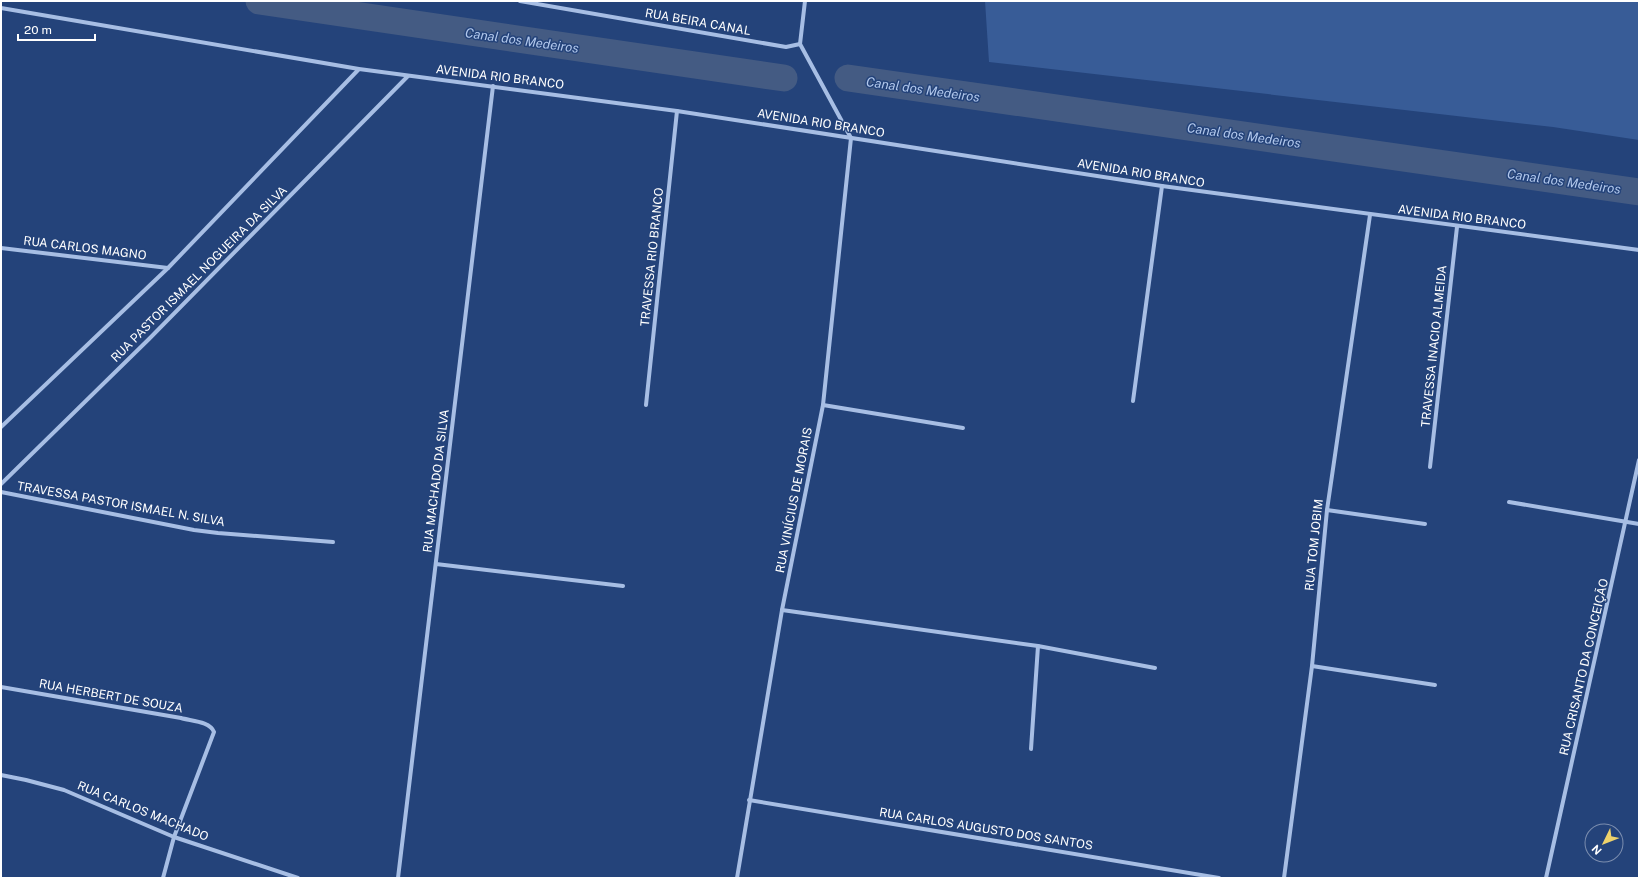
<svg xmlns="http://www.w3.org/2000/svg" width="1640" height="879" font-family="'Public Sans',sans-serif">
  <style>
    .green { fill: #385c97 }
    .lines { fill: none; stroke-linecap: round; stroke-linejoin: round }
    .canal { stroke: #445b83; stroke-width: 27 }
    .minor { stroke: #a7bee4; stroke-width: 4 }
    .labels { text-anchor: middle; stroke-width: 3; stroke-linejoin: round; paint-order: stroke }
    .street-label { font-size: 12px; fill: #fff; stroke: #24437a }
    .water-label { font-size: 13px; font-style: italic; fill: #b2c8ec; stroke: #24437a }
  </style>
  <rect width="100%" height="100%" fill="#24437a"/>
  <path class="green" d="M985 1H1639V140L1553 127 989 62Z"/>
  <g class="lines">
    <g class="canal">
      <path d="M259 1 784 78"/>
      <path d="M848 78 1639 192"/>
    </g>
    <g class="minor">
      <path d="M520 1 786 47 800 44"/>
      <path d="M1 8 359 69 677 111 1162 186 1639 250"/>
      <path d="M1 248 168 268"/>
      <path d="M1133 401 1162 186"/>
      <path d="M646 405 677 111"/>
      <path d="M823 405 963 428"/>
      <path d="M1 427 168 268 359 69"/>
      <path d="M1430 467 1457 227"/>
      <path d="M1 484 149 339 408 76"/>
      <path d="M1 492 194 530 218 533 333 542"/>
      <path d="M1509 502 1639 524"/>
      <path d="M1327 510 1425 524"/>
      <path d="M436 564 623 586"/>
      <path d="M782 610 1038 646 1155 668"/>
      <path d="M1312 666 1435 685"/>
      <path d="M1 687 181 718C191 721 210 721 214 732L174 837 163 878"/>
      <path d="M1031 749 1038 646"/>
      <path d="M1 775 26 780 64 790 174 837 298 878"/>
      <path d="M749 800 1219 878"/>
      <path d="M398 878 493 86"/>
      <path d="M737 878 782 610 823 405 851 138 800 44 805 1"/>
      <path d="M1284 878 1312 666 1327 510 1370 215"/>
      <path d="M1546 878 1639 460"/>
    </g>
  </g>
  <g class="labels">
    <g class="street-label">
      <text transform="translate(698 22) rotate(10)" y="4">RUA BEIRA CANAL</text>
      <text transform="translate(500 77) rotate(7)" y="4">AVENIDA RIO BRANCO</text>
      <text transform="translate(821 123) rotate(9)" y="4">AVENIDA RIO BRANCO</text>
      <text transform="translate(1141 173) rotate(9)" y="4">AVENIDA RIO BRANCO</text>
      <text transform="translate(1462 217) rotate(7)" y="4">AVENIDA RIO BRANCO</text>
      <text transform="translate(85 248) rotate(7)" y="4">RUA CARLOS MAGNO</text>
      <text transform="translate(652 257) rotate(-84)" y="4">TRAVESSA RIO BRANCO</text>
      <text transform="translate(199 274) rotate(-45)" y="4">RUA PASTOR ISMAEL NOGUEIRA DA SILVA</text>
      <text transform="translate(1434 346) rotate(-84)" y="4">TRAVESSA INACIO ALMEIDA</text>
      <text transform="translate(436 481) rotate(-83)" y="4">RUA MACHADO DA SILVA</text>
      <text transform="translate(794 500) rotate(-79)" y="4">RUA VINÍCIUS DE MORAIS</text>
      <text transform="translate(121 504) rotate(10)" y="4">TRAVESSA PASTOR ISMAEL N. SILVA</text>
      <text transform="translate(1314 545) rotate(-84)" y="4">RUA TOM JOBIM</text>
      <text transform="translate(1584 667) rotate(-77)" y="4">RUA CRISANTO DA CONCEIÇÃO</text>
      <text transform="translate(111 696) rotate(10)" y="4">RUA HERBERT DE SOUZA</text>
      <text transform="translate(143 811) rotate(22)" y="4">RUA CARLOS MACHADO</text>
      <text transform="translate(986 829) rotate(9)" y="4">RUA CARLOS AUGUSTO DOS SANTOS</text>
    </g>
    <g class="water-label">
      <text transform="translate(522 40) rotate(8)" y="5">Canal dos Medeiros</text>
      <text transform="translate(923 89) rotate(8)" y="5">Canal dos Medeiros</text>
      <text transform="translate(1244 135) rotate(8)" y="5">Canal dos Medeiros</text>
      <text transform="translate(1564 181) rotate(8)" y="5">Canal dos Medeiros</text>
    </g>
  </g>
  <rect width="1640" height="879" fill="none" stroke="#ffffff" stroke-width="4"/>
  <g transform="translate(1604 843) rotate(227)"><circle r="19" fill="#24437a" stroke="#7c8eaf"/>
  <path d="M0-3L7 15L0 10L-7 15Z" fill="#eed26b"/>
  <text y="-6" font-size="11" font-weight="bold" text-anchor="middle" fill="#ffffff">N</text>
  </g>
  <path d="M18 34v6h77v-6" fill="none" stroke="#ffffff" stroke-width="2"/>
  <text x="24" y="34" font-size="12" fill="#ffffff" stroke="#24437a" stroke-width="3" paint-order="stroke">20 m</text>
</svg>
